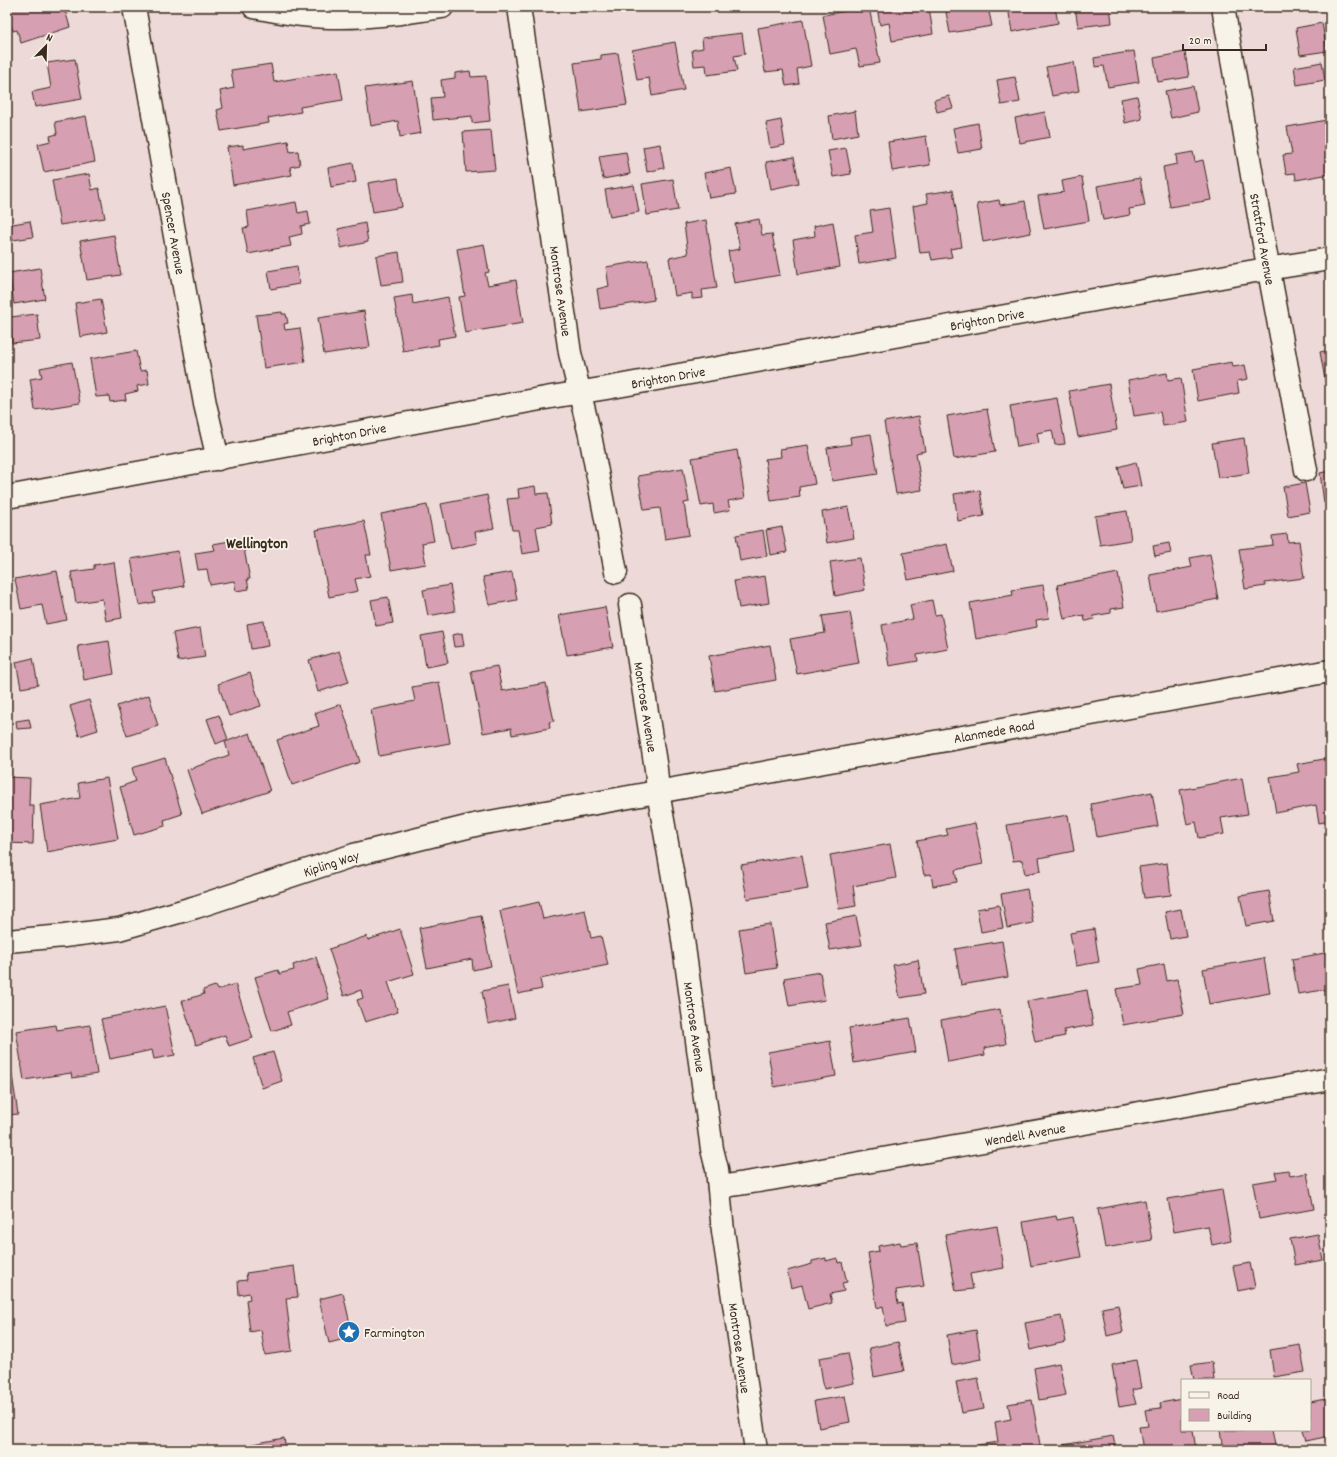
<svg xmlns="http://www.w3.org/2000/svg" width="1337" height="1457" font-family="Dekko,sans-serif">
  <style>
    .building { fill: #d79fb2; stroke: #3b2a1e }
    .lines { fill: none; stroke-linecap: round; stroke-linejoin: round }
    .minor-casing { stroke: #3b2a1e; stroke-width: 25 }
    .minor { stroke: #f7f3e8; stroke-width: 22 }
    .labels { text-anchor: middle; stroke-width: 3.5; stroke-linejoin: round; paint-order: stroke }
    .street-label { font-size: 14px; fill: #3b2a1e; stroke: #f7f3e8 }
    .poi-label { font-size: 14px; fill: #3b2a1e; stroke: #f7f3e8; text-anchor: start }
    .quarter-label { font-size: 16px; font-weight: bold; fill: #3b2a1e; stroke: #f7f3e8 }
  </style>
  <rect width="100%" height="100%" fill="#eddad8"/>
  <filter id="ink" filterUnits="userSpaceOnUse"><feTurbulence type="fractalNoise" baseFrequency=".025" numOctaves="2"/><feDisplacementMap in="SourceGraphic" scale="8" xChannelSelector="R" yChannelSelector="G"/><feConvolveMatrix kernelMatrix="1 2 1 2 8 2 1 2 1" color-interpolation-filters="sRGB"/></filter>
  <g filter="url(#ink)">
    <g class="building">
      <path d="M12 7H64L70 27 21 43 17 30 13 31 7 14V9Z"/>
      <path d="M869 7 880 63 860 66 856 49 830 54 823 15Z"/>
      <path d="M877 7H929L933 34 892 41 889 23 880 25Z"/>
      <path d="M945 7H988L992 26 950 33Z"/>
      <path d="M1008 7H1055L1058 23 1012 32Z"/>
      <path d="M1075 7H1110L1112 23 1078 27Z"/>
      <path d="M803 20 811 66 797 69 799 84 786 86 783 70 765 72 758 28Z"/>
      <path d="M1322 23 1327 51 1300 55 1296 28Z"/>
      <path d="M742 33 745 54 734 56 737 71 707 75 706 65 694 66 692 50 703 48 702 38Z"/>
      <path d="M675 42 684 90 652 96 649 78 637 80 632 50Z"/>
      <path d="M1134 51 1139 82 1108 87 1104 66 1095 67 1094 58Z"/>
      <path d="M1185 52 1189 77 1158 82 1154 58Z"/>
      <path d="M618 53 627 105 581 112 574 63 601 59V55Z"/>
      <path d="M75 59 82 99 35 107 32 92 51 88 47 63Z"/>
      <path d="M1074 62 1079 91 1052 96 1046 67Z"/>
      <path d="M1322 62 1325 80 1297 85 1294 67Z"/>
      <path d="M271 64 274 82 338 71 343 100 300 107 301 112 268 118 269 123 221 131 217 110 223 108 220 91 234 88 231 70Z"/>
      <path d="M470 71 471 77 486 76 490 121 472 123V116L433 120 431 98 443 97 441 80 455 78V73Z"/>
      <path d="M1015 77 1020 102 1001 105 997 80Z"/>
      <path d="M413 81 421 133 400 137 398 121 371 126 365 88Z"/>
      <path d="M1193 86 1198 112 1171 118 1165 91Z"/>
      <path d="M949 96 953 108 937 112 934 100Z"/>
      <path d="M1137 96 1142 119 1125 123 1121 99Z"/>
      <path d="M855 111 858 134 832 139 829 116Z"/>
      <path d="M1045 112 1050 137 1020 143 1015 118Z"/>
      <path d="M86 116 95 162 44 172 38 144 51 141 50 136 57 134 55 122Z"/>
      <path d="M781 120 785 145 770 148 766 123Z"/>
      <path d="M1327 120H1330V174L1296 180 1295 173 1286 174 1283 155 1292 154 1287 127Z"/>
      <path d="M978 123 982 149 958 153 953 128Z"/>
      <path d="M491 130 495 170 466 172 463 132Z"/>
      <path d="M926 136 930 165 892 171 888 142Z"/>
      <path d="M288 141 290 152 298 151 300 165 290 167 292 175 233 185 227 147 243 145V149Z"/>
      <path d="M660 144 664 168 647 172 643 147Z"/>
      <path d="M846 148 851 174 833 177 828 151Z"/>
      <path d="M626 152 630 174 603 179 599 156Z"/>
      <path d="M1193 152 1195 162 1203 160 1211 200 1170 207 1163 167 1177 164 1176 155Z"/>
      <path d="M794 157 799 183 771 189 766 162Z"/>
      <path d="M353 163 356 182 331 187 328 168Z"/>
      <path d="M731 168 736 194 709 198 704 173Z"/>
      <path d="M89 174 92 190 99 188 105 218 60 225 52 180Z"/>
      <path d="M1082 177 1089 221 1044 229 1038 196 1064 192 1062 181Z"/>
      <path d="M398 178 402 207 373 212 368 183Z"/>
      <path d="M1140 178 1145 206 1129 209 1130 215 1103 220 1097 186Z"/>
      <path d="M673 179 678 210 647 215 642 184Z"/>
      <path d="M634 185 639 212 610 217 605 190Z"/>
      <path d="M953 190 962 247 950 249 952 257 932 260 930 252 920 253 913 206 928 203 926 194Z"/>
      <path d="M999 200 1000 205 1025 201 1031 233 983 242 977 204Z"/>
      <path d="M296 202 298 213 308 211 310 224 301 226 302 234 289 237 291 246 248 254 243 228 249 227 247 211Z"/>
      <path d="M889 208 896 258 859 264 855 235 873 232 870 211Z"/>
      <path d="M759 219 762 235 772 234 780 275 734 283 728 251 740 249 735 224Z"/>
      <path d="M706 220 717 288 702 290 703 298 692 299V293L675 296 669 258 688 254 684 224Z"/>
      <path d="M30 221 33 237 7 241V225Z"/>
      <path d="M833 222 840 267 798 274 793 240 815 236 814 226Z"/>
      <path d="M365 223 368 242 341 248 338 229Z"/>
      <path d="M114 235 121 275 87 280 80 241Z"/>
      <path d="M484 244 489 272 485 273 488 285 516 280 523 323 465 333 459 297 465 296 457 249Z"/>
      <path d="M399 252 403 282 381 285 376 256Z"/>
      <path d="M648 260 654 300 600 309 597 289 609 286 606 267Z"/>
      <path d="M297 266 299 284 271 289 268 271Z"/>
      <path d="M40 268 45 299 14 304 9 273Z"/>
      <path d="M412 295 413 304 448 297 455 336 438 339 439 345 403 351 394 298Z"/>
      <path d="M101 299 107 332 80 337 75 303Z"/>
      <path d="M364 311 370 347 324 354 318 318Z"/>
      <path d="M282 312V314H286L288 323 284 324 285 330 300 328 305 362 264 368 256 315Z"/>
      <path d="M37 314 40 340 12 343 10 317Z"/>
      <path d="M1330 350V384L1326 385 1320 352Z"/>
      <path d="M136 351 140 371 147 370 149 384 137 386 138 391 125 394 126 400 110 402 109 396 96 397 90 359Z"/>
      <path d="M72 362 80 403 35 410 30 379 42 377 40 368Z"/>
      <path d="M1232 362 1233 367 1245 365 1248 379 1237 381 1239 393 1198 401 1193 369Z"/>
      <path d="M1167 373 1168 380 1181 378 1188 422 1163 426 1160 412 1134 416 1128 380Z"/>
      <path d="M1109 384 1117 430 1078 437 1069 391Z"/>
      <path d="M1057 398 1065 444 1055 445 1052 430 1037 433 1039 443 1017 447 1010 406Z"/>
      <path d="M987 409 995 452 954 459 947 416Z"/>
      <path d="M919 416 925 451 916 453 922 490 896 494 884 422Z"/>
      <path d="M871 434 878 474 832 481 827 448 851 444 850 437Z"/>
      <path d="M1244 438 1249 473 1218 478 1212 443Z"/>
      <path d="M808 445 815 484 799 487 800 497 771 501 765 459 781 457 780 449Z"/>
      <path d="M737 450 745 498 728 501 730 510 714 513 713 504 701 506 692 458Z"/>
      <path d="M1136 462 1141 486 1123 489 1118 467Z"/>
      <path d="M683 468 689 502 684 503 689 535 665 539 660 508 644 510 638 476Z"/>
      <path d="M1330 471V502L1324 503 1320 473Z"/>
      <path d="M1305 483 1310 512 1288 516 1283 487Z"/>
      <path d="M535 486 536 494 548 493 552 524 536 527 540 551 522 554 518 530H512L507 499 519 498 518 489Z"/>
      <path d="M980 490 984 516 958 521 954 494Z"/>
      <path d="M487 495 494 528 475 532 477 543 451 549 441 504Z"/>
      <path d="M427 505 434 541 422 543 426 564 391 570 381 514Z"/>
      <path d="M848 507 854 538 827 543 822 512Z"/>
      <path d="M1127 511 1131 540 1100 545 1095 516Z"/>
      <path d="M364 521 371 555H366L370 576 355 579 358 591 329 597 316 530Z"/>
      <path d="M782 527 787 552 770 555 766 530Z"/>
      <path d="M763 530 767 556 740 561 736 535Z"/>
      <path d="M1287 534 1288 542 1299 541 1304 578 1265 583 1266 586 1245 589 1239 549 1273 545 1272 536Z"/>
      <path d="M230 541V546L243 544 250 579H247L249 589 236 591 234 581 210 585 207 569 198 570 195 553 215 550 213 544Z"/>
      <path d="M1169 543 1171 553 1155 556 1153 546Z"/>
      <path d="M947 544 953 571 908 580 903 553Z"/>
      <path d="M178 551 184 586 153 592 155 602 139 605 131 559Z"/>
      <path d="M1210 554 1218 599 1156 611 1150 575 1192 567 1190 558Z"/>
      <path d="M860 558 865 590 835 596 830 562Z"/>
      <path d="M114 562 122 618 106 621 102 599 76 603 71 572 94 569V565Z"/>
      <path d="M57 571 67 620 46 624 42 605 21 609 15 579Z"/>
      <path d="M512 572 517 600 489 605 483 577Z"/>
      <path d="M1118 573 1124 607 1111 609V613L1093 616 1094 619 1087 621H1085L1084 615 1064 619 1057 585Z"/>
      <path d="M765 576 769 603 739 608 734 581Z"/>
      <path d="M450 585 455 611 428 616 423 590Z"/>
      <path d="M1043 585 1049 618 1036 620 1037 627 976 639 970 603 1013 595 1012 590Z"/>
      <path d="M388 597 393 623 376 626 371 600Z"/>
      <path d="M932 600 935 615 941 614 948 649 917 655 918 661 889 666 882 625 913 619 910 605Z"/>
      <path d="M605 607 613 647 567 655 559 615Z"/>
      <path d="M850 612 859 663 797 674 790 639 825 633 822 616Z"/>
      <path d="M264 621 268 646 251 649 247 624Z"/>
      <path d="M200 628 205 657 178 661 173 633Z"/>
      <path d="M442 632 448 663 426 667 421 636Z"/>
      <path d="M462 633 464 646 454 647 452 635Z"/>
      <path d="M109 641 114 674 84 680 78 646Z"/>
      <path d="M770 645 776 680 715 691 709 656Z"/>
      <path d="M339 651 349 682 318 692 309 660Z"/>
      <path d="M33 658 38 685 21 688 16 662Z"/>
      <path d="M497 666 502 691 546 683 554 721 549 722 550 728 512 735 511 728 483 733 471 671Z"/>
      <path d="M250 673 261 706 229 716 218 684Z"/>
      <path d="M439 682 450 743 379 756 371 710 415 701 412 687Z"/>
      <path d="M149 695 158 726 127 736 117 706Z"/>
      <path d="M89 700 98 730 79 736 70 706Z"/>
      <path d="M341 704 360 762 292 785 277 740 319 726 315 713Z"/>
      <path d="M219 715 228 739 216 744 207 719Z"/>
      <path d="M29 719 31 728 17 729 16 721Z"/>
      <path d="M250 733 270 791 202 814 187 770 229 755 225 742Z"/>
      <path d="M165 758 182 814 164 820 165 826 134 835 120 787 136 781 132 768Z"/>
      <path d="M1329 758 1330 765V821L1319 823 1316 805 1276 813 1270 777 1299 772 1297 764Z"/>
      <path d="M7 777 30 778 29 805H34L33 844 7 843Z"/>
      <path d="M107 778 118 839 47 852 40 805 80 798 78 783Z"/>
      <path d="M1242 778 1248 814 1221 818 1224 834 1199 838 1196 822 1187 824 1180 790Z"/>
      <path d="M1152 792 1158 826 1097 837 1091 804Z"/>
      <path d="M1068 815 1074 851 1039 858 1041 871 1025 874 1022 860 1013 861 1007 825Z"/>
      <path d="M975 823 983 864 955 870 957 882 933 886 931 874 924 875 917 841 948 835 946 829Z"/>
      <path d="M890 844 896 878 853 886 856 906 839 909 830 855Z"/>
      <path d="M802 855 808 889 747 899 741 865Z"/>
      <path d="M1167 863 1171 895 1144 898 1139 867Z"/>
      <path d="M1027 889 1033 923 1007 928 1001 894Z"/>
      <path d="M1269 891 1274 921 1246 926 1240 896Z"/>
      <path d="M539 902 543 919 585 910 591 938 601 936 608 965 540 979 542 989 518 994 500 911Z"/>
      <path d="M999 905 1003 928 981 932 977 909Z"/>
      <path d="M1181 909 1186 936 1170 939 1165 912Z"/>
      <path d="M481 916 491 966 473 970 472 959 427 968 419 928Z"/>
      <path d="M856 916 862 945 830 950 825 922Z"/>
      <path d="M770 924 777 968 746 973 739 929Z"/>
      <path d="M400 929 414 974 388 982 398 1012 365 1022 357 1000 363 998 361 990 344 996 329 949 367 936 368 940Z"/>
      <path d="M1094 929 1099 962 1076 966 1070 933Z"/>
      <path d="M1002 941 1008 977 961 985 955 949Z"/>
      <path d="M1330 952V989L1298 994 1292 959Z"/>
      <path d="M316 957 329 999 287 1012 291 1025 272 1031 255 977 278 970 280 974 282 973 294 970 293 965Z"/>
      <path d="M1264 958 1270 993 1209 1004 1203 969Z"/>
      <path d="M918 960 924 994 900 998 893 965Z"/>
      <path d="M1164 964 1167 981 1177 979 1184 1014 1123 1025 1116 989 1142 985 1139 969Z"/>
      <path d="M820 972 825 1000 789 1006 784 978Z"/>
      <path d="M235 984 253 1038 229 1046 225 1035 196 1045 182 1001 204 994 203 990 215 986 217 990Z"/>
      <path d="M508 986 515 1018 488 1024 482 991Z"/>
      <path d="M1087 990 1093 1025 1064 1030 1065 1036 1035 1042 1027 1001Z"/>
      <path d="M165 1006 175 1055 154 1059 152 1050 110 1059 101 1019Z"/>
      <path d="M1000 1009 1006 1044 984 1048 985 1055 948 1062 941 1020Z"/>
      <path d="M910 1018 916 1052 854 1063 849 1028Z"/>
      <path d="M56 1025 57 1030 90 1025 97 1074 72 1078 71 1073 24 1080 16 1031Z"/>
      <path d="M830 1041 836 1076 774 1087 768 1052Z"/>
      <path d="M7 1043 18 1114 7 1115Z"/>
      <path d="M273 1052 282 1081 262 1088 253 1058Z"/>
      <path d="M1288 1170 1290 1176 1307 1173 1314 1209 1259 1219 1253 1183 1277 1179 1275 1172Z"/>
      <path d="M1222 1190 1231 1241 1212 1245 1208 1226 1174 1232 1168 1199Z"/>
      <path d="M1145 1200 1152 1240 1105 1248 1098 1209Z"/>
      <path d="M1056 1216 1057 1220 1073 1217 1081 1257 1031 1266 1023 1222Z"/>
      <path d="M997 1226 1004 1268 970 1274 973 1289 956 1291 945 1235Z"/>
      <path d="M1318 1234 1323 1260 1295 1265 1290 1239Z"/>
      <path d="M900 1242 901 1245 917 1243 924 1286 896 1290 898 1304 902 1303 905 1323 886 1326 883 1306 877 1308 868 1253 879 1251 878 1246Z"/>
      <path d="M826 1258V1261L837 1258 838 1263 842 1262 847 1282 842 1283 844 1291 830 1294 832 1303 808 1309 802 1285 791 1288 787 1271 812 1264V1261Z"/>
      <path d="M1250 1263 1255 1287 1238 1291 1233 1266Z"/>
      <path d="M294 1266 298 1297 286 1298 292 1351 265 1355 261 1330 250 1332V1331L246 1300 250 1299 249 1293 239 1295 238 1281 247 1280 246 1273Z"/>
      <path d="M343 1293 353 1337 329 1343 319 1299Z"/>
      <path d="M1118 1305 1123 1332 1107 1336 1102 1308Z"/>
      <path d="M1061 1316 1066 1342 1030 1350 1025 1323Z"/>
      <path d="M976 1330 981 1359 952 1365 947 1335Z"/>
      <path d="M898 1342 904 1371 874 1377 869 1348Z"/>
      <path d="M1300 1345 1305 1372 1274 1377 1270 1350Z"/>
      <path d="M848 1353 854 1383 824 1389 819 1358Z"/>
      <path d="M1136 1360 1141 1388 1132 1390 1136 1404 1119 1407 1112 1365Z"/>
      <path d="M1212 1362 1214 1380H1194L1191 1365Z"/>
      <path d="M1059 1363 1066 1395 1039 1400 1034 1368Z"/>
      <path d="M978 1378 984 1409 962 1413 956 1382Z"/>
      <path d="M845 1396 850 1422 819 1428 814 1401Z"/>
      <path d="M1330 1398V1436L1306 1441 1303 1430H1310V1402Z"/>
      <path d="M1182 1399V1430H1193L1196 1450H1143L1139 1427 1148 1426 1145 1410 1161 1408 1160 1403Z"/>
      <path d="M1032 1400 1041 1450H979L978 1445 998 1442 995 1422 1011 1419 1008 1404Z"/>
      <path d="M1220 1430H1272L1276 1450H1223Z"/>
      <path d="M1113 1436 1116 1450H1063V1445Z"/>
      <path d="M284 1438 286 1450H221Z"/>
    </g>
    <g class="lines">
      <g class="minor-casing">
        <g id="minor">
          <path d="M134 7 205 404 218 459"/>
          <path d="M254 7C279 12 305 17 330 17 369 18 405 13 442 7"/>
          <path d="M519 7 570 353 590 435 616 572"/>
          <path d="M1223 7 1261 228 1306 470"/>
          <path d="M7 497 551 397 607 388 1249 272 1330 259"/>
          <path d="M630 605 656 769 658 792 679 911 712 1149 717 1169 723 1231 756 1450"/>
          <path d="M7 941 64 936 119 929 196 907 354 855 479 824 1330 671"/>
          <path d="M719 1187 771 1179 1330 1079"/>
        </g>
      </g>
      <use href="#minor" class="minor"/>
    </g>
  </g>
  <defs>
    <g id="sight-disc" transform="scale(1.15)"><circle r="9.5" fill="#1f6fb2" stroke="#f7f3e8"/><path d="M0-6L1.8-2.2L6-1.7L2.9 1.2L3.7 5.4L0 3.3L-3.7 5.4L-2.9 1.2L-6-1.7L-1.8-2.2Z" fill="#fff"/></g>
  </defs>
  <g fill-rule="evenodd">
    <use href="#sight-disc" x="349" y="1332"/>
  </g>
  <g class="labels">
    <g class="street-label">
      <text transform="translate(174 233) rotate(80)" y="5">Spencer Avenue</text>
      <text transform="translate(1263 239) rotate(80)" y="5">Stratford Avenue</text>
      <text transform="translate(561 291) rotate(82)" y="5">Montrose Avenue</text>
      <text transform="translate(987 319) rotate(-10)" y="5">Brighton Drive</text>
      <text transform="translate(668 377) rotate(-10)" y="5">Brighton Drive</text>
      <text transform="translate(349 434) rotate(-11)" y="5">Brighton Drive</text>
      <text transform="translate(646 707) rotate(81)" y="5">Montrose Avenue</text>
      <text transform="translate(994 731) rotate(-10)" y="5">Alanmede Road</text>
      <text transform="translate(331 863) rotate(-18)" y="5">Kipling Way</text>
      <text transform="translate(695 1027) rotate(82)" y="5">Montrose Avenue</text>
      <text transform="translate(1025 1134) rotate(-10)" y="5">Wendell Avenue</text>
      <text transform="translate(740 1348) rotate(82)" y="5">Montrose Avenue</text>
    </g>
    <g class="poi-label">
      <text x="364" y="1337">Farmington</text>
    </g>
    <g class="quarter-label">
      <text x="257" y="548">Wellington</text>
    </g>
  </g>
  <rect width="1337" height="1457" fill="none" stroke="#f7f3e8" stroke-width="24"/>
  <rect x="12" y="12" width="1313" height="1433" fill="none" stroke="#3b2a1e" stroke-width="1.5" filter="url(#ink)"/>
  <rect x="1181" y="1379" width="130" height="52" fill="#f7f3e8" stroke="#aca397"/>
  <rect x="1189" y="1392" width="20" height="6" fill="#f7f3e8" stroke="#aca397"/>
  <text x="1217" y="1399" font-size="12" fill="#3b2a1e">Road</text>
  <rect x="1189" y="1409" width="20" height="12" fill="#d79fb2" stroke="#aca397"/>
  <text x="1217" y="1419" font-size="12" fill="#3b2a1e">Building</text>
  <g transform="translate(46 46) rotate(23)" stroke="#f7f3e8" stroke-width="3" paint-order="stroke">
  <path d="M0-3L7 15L0 10L-7 15Z" fill="#3b2a1e"/>
  <text y="-6" font-size="11" font-weight="bold" text-anchor="middle" fill="#3b2a1e">N</text>
  </g>
  <path d="M1183 44v6h83v-6" fill="none" stroke="#3b2a1e" stroke-width="2"/>
  <text x="1189" y="44" font-size="12" fill="#3b2a1e" stroke="#f7f3e8" stroke-width="3" paint-order="stroke">20 m</text>
</svg>
